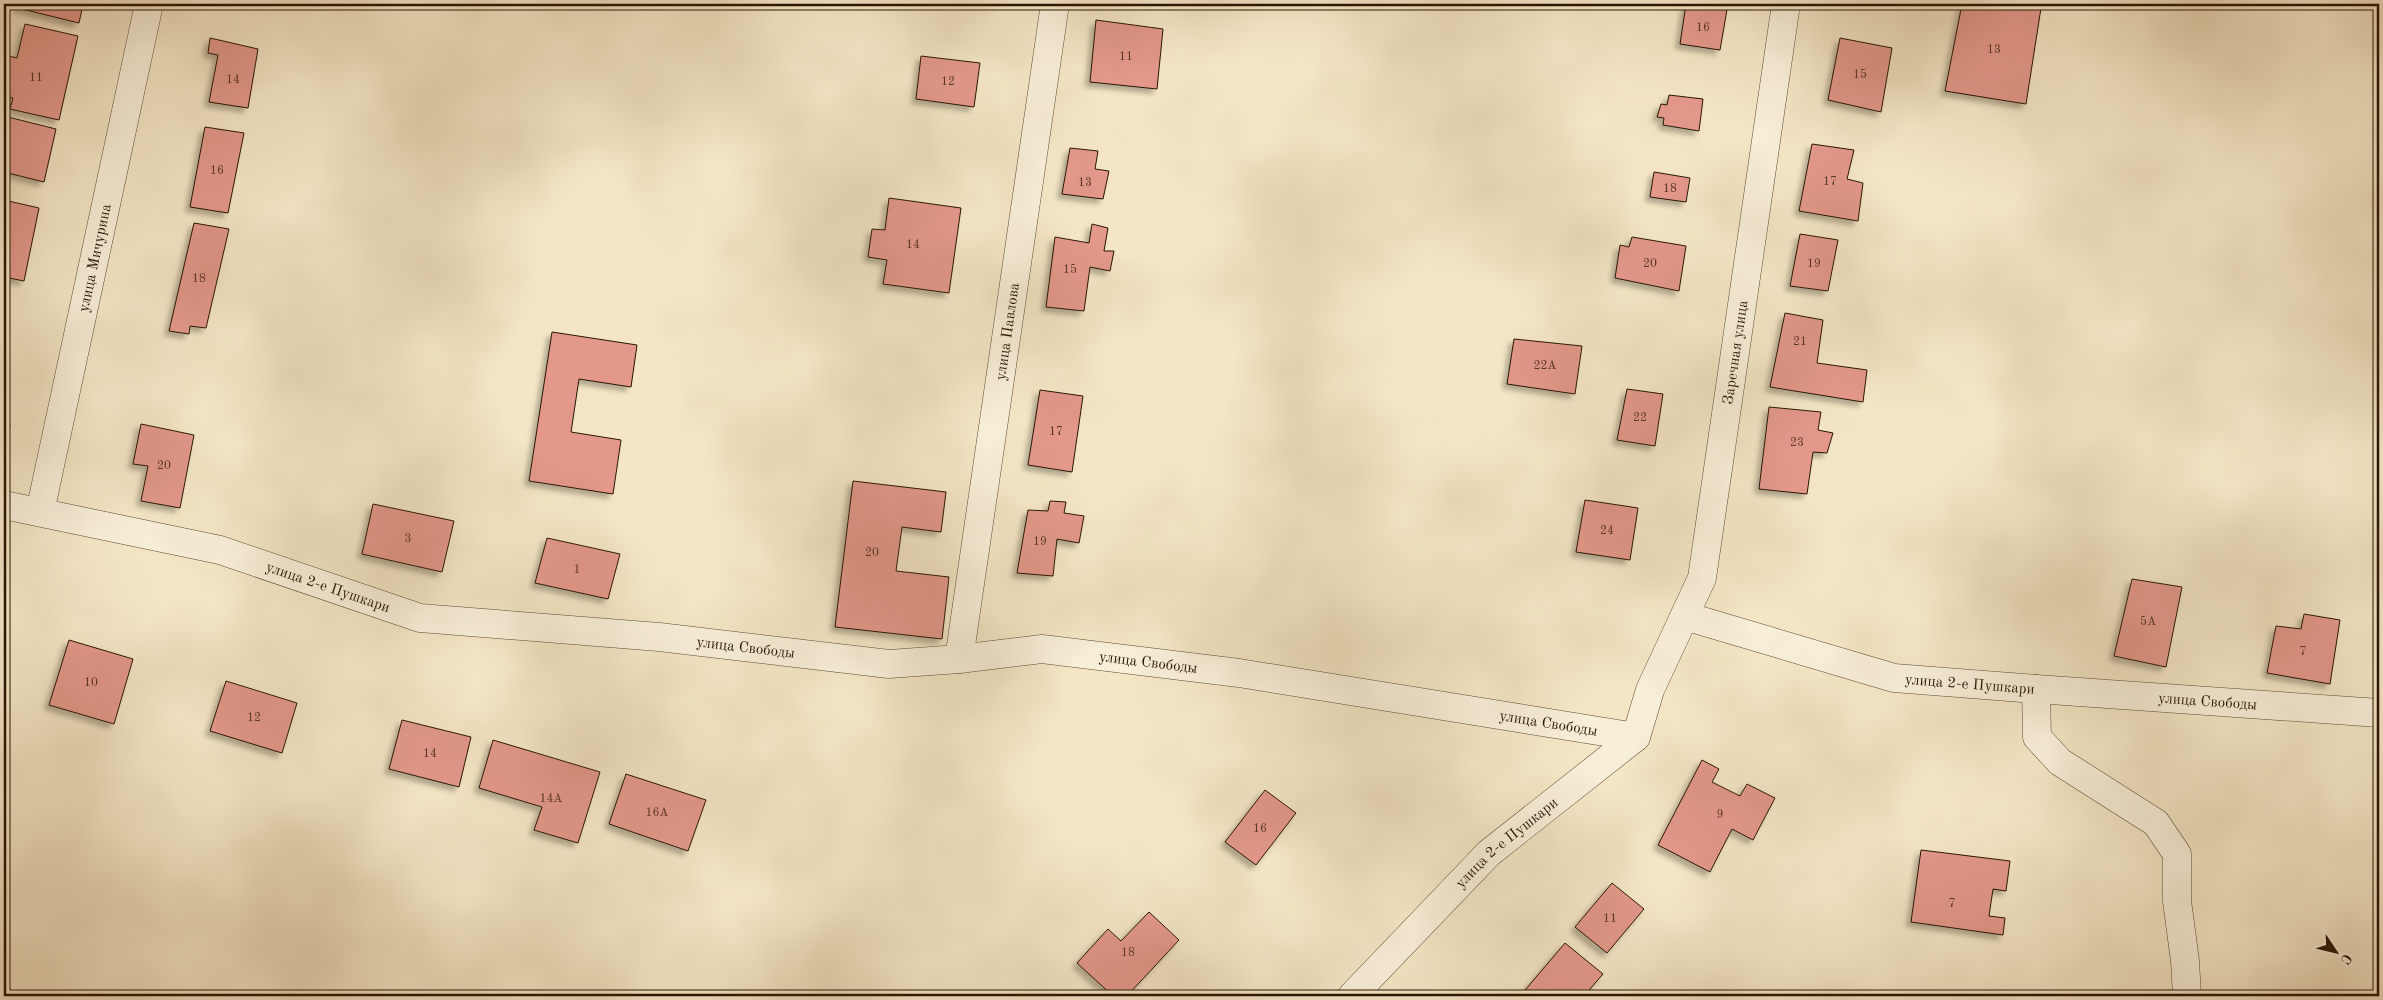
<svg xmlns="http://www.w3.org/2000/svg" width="2383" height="1000" font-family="'Old Standard TT',serif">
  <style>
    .building { fill: #e3988a; stroke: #291504; filter: url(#shadow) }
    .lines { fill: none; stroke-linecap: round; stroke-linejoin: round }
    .minor-casing { stroke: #5c4934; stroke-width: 29 }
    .minor { stroke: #f8efd9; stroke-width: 28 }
    .labels { text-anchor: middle; stroke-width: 4; stroke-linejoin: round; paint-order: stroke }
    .number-label { font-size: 12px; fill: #583626 }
    .street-label { font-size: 15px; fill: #291504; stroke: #f8efd9 }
  </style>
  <defs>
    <filter id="shadow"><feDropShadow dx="-4.5" dy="4.5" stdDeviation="2.5" flood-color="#0004"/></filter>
  </defs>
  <rect width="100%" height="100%" fill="#f4e6c5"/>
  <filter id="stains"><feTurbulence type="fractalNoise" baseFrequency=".004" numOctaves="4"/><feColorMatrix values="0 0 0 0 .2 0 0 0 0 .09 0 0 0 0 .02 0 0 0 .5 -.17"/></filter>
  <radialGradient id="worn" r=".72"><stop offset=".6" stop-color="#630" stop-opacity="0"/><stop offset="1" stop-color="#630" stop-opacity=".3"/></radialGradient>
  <g class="building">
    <path d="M19 4H83L79 23 18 8Z"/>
    <path d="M1686 4H1728L1720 50 1680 44Z"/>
    <path d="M1962 4H2022L2041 8 2026 104 1945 91Z"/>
    <path d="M1096 20 1163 29 1157 89 1090 82Z"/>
    <path d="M25 24 78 36 59 120 10 109 13 98 4 96V55L17 58Z"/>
    <path d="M210 38 258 49 248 108 209 102 218 55 208 53Z"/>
    <path d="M1840 38 1892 48 1881 112 1828 100Z"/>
    <path d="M921 56 980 63 974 107 916 99Z"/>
    <path d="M1669 95 1703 99 1699 131 1663 125 1664 118 1657 117 1661 104 1667 105Z"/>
    <path d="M4 116 56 129 44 182 4 172Z"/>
    <path d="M205 127 244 133 228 213 190 207Z"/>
    <path d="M1812 144 1854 150 1847 179 1863 183 1858 221 1799 211Z"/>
    <path d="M1070 148 1098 151 1095 169 1109 171 1103 199 1062 194Z"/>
    <path d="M1654 172 1690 178 1686 202 1650 197Z"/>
    <path d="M889 198 961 208 949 293 883 284 887 260 868 257 872 229 885 230Z"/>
    <path d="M4 200 39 208 24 281 4 277Z"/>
    <path d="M194 223 229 229 206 328 190 326 189 334 169 331Z"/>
    <path d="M1092 224 1108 228 1104 251H1114L1110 271 1090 267 1084 311 1046 307 1055 237 1089 243Z"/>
    <path d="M1800 234 1838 240 1828 291 1790 286Z"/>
    <path d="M1632 237 1686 246 1679 291 1615 278 1620 245 1629 247Z"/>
    <path d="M1785 313 1823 320 1817 363 1867 370 1863 402 1770 387Z"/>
    <path d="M552 332 637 345 631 387 579 379 571 432 621 440 613 494 529 481Z"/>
    <path d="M1514 339 1582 346 1575 394 1507 384Z"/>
    <path d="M1627 389 1663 394 1655 446 1617 440Z"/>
    <path d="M1040 390 1083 396 1072 472 1028 465Z"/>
    <path d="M1769 407 1821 412 1818 430 1833 433 1827 453 1813 452 1807 494 1759 489Z"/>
    <path d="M4 423 10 424 4 456Z"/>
    <path d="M141 424 194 435 180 508 141 501 148 466 133 464Z"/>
    <path d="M853 481 946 492 941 532 902 527 896 571 949 577 942 639 835 627Z"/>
    <path d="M1585 500 1638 508 1630 560 1576 552Z"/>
    <path d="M1050 501 1066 502 1064 513 1084 516 1079 543 1057 539 1053 576 1017 573 1028 510 1048 511Z"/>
    <path d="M373 504 454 521 442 572 362 554Z"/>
    <path d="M547 538 620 554 608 599 535 583Z"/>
    <path d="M2132 579 2182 587 2166 667 2114 656Z"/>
    <path d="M2304 614 2340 620 2330 684 2267 673 2276 626 2301 629Z"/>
    <path d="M69 640 133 659 114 724 49 705Z"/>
    <path d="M226 681 297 703 282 753 210 731Z"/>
    <path d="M402 720 471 737 459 787 389 769Z"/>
    <path d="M493 740 600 772 578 843 534 830 542 807 479 788Z"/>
    <path d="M1702 760 1719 769 1712 782 1740 796 1747 784 1775 798 1753 840 1732 829 1710 872 1658 845Z"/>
    <path d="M626 774 706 800 688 851 609 824Z"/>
    <path d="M1265 790 1296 813 1256 865 1225 842Z"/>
    <path d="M1921 850 2010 861 2006 891 1993 889 1989 916 2005 918 2003 935 1911 922Z"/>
    <path d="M1612 883 1644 909 1607 953 1575 927Z"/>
    <path d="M1149 912 1179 940 1127 996H1113L1077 963 1108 929 1121 941Z"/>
    <path d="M1565 943 1603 974 1584 996H1520Z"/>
  </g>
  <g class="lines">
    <g class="minor-casing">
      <g id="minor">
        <path id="s1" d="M4 505 220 550 420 618 659 637 889 664 959 659 1042 649 1239 673 1636 737"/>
        <path id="s2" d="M40 512 149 4"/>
        <path id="s3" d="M1685 616 1894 678 2036 689 2037 737 2060 762 2156 823 2177 854V901L2185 961 2187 996"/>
        <path id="s4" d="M959 659 1055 4"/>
        <path id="s5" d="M2036 689 2379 713"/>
        <path id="s6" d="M1352 996 1489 853 1636 737 1650 690 1702 578 1786 4"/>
      </g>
    </g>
    <use href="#minor" class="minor"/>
  </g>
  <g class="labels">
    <g class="number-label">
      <text x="1703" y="31">16</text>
      <text x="1994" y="53">13</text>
      <text x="1126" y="60">11</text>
      <text x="1860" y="78">15</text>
      <text x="36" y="81">11</text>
      <text x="233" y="83">14</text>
      <text x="948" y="85">12</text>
      <text x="217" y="174">16</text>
      <text x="1830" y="185">17</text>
      <text x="1085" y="186">13</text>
      <text x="1670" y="192">18</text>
      <text x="913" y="248">14</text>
      <text x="1650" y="267">20</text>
      <text x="1814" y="267">19</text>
      <text x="1070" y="273">15</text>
      <text x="199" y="282">18</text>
      <text x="1800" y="345">21</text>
      <text x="1545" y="369">22А</text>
      <text x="1640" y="421">22</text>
      <text x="1056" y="435">17</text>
      <text x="1797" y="446">23</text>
      <text x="164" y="469">20</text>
      <text x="1607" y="534">24</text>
      <text x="408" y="542">3</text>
      <text x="1040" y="545">19</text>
      <text x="872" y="556">20</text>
      <text x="577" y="573">1</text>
      <text x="2148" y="625">5А</text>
      <text x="2303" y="655">7</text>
      <text x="91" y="686">10</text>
      <text x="254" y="721">12</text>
      <text x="430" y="757">14</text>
      <text x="551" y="802">14А</text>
      <text x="657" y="816">16А</text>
      <text x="1720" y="818">9</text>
      <text x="1260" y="832">16</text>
      <text x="1952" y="907">7</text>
      <text x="1610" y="922">11</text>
      <text x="1128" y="956">18</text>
    </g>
    <g class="street-label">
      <text dy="5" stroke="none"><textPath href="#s2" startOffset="260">улица Мичурина</textPath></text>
      <text dy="5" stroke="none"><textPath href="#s4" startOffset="331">улица Павлова</textPath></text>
      <text dy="5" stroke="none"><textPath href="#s6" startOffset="786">Заречная улица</textPath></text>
      <text dy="5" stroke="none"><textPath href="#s1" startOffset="335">улица 2-е Пушкари</textPath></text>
      <text dy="5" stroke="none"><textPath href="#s1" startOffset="759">улица Свободы</textPath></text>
      <text dy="5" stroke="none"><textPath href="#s1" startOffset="1164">улица Свободы</textPath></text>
      <text dy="5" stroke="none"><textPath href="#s3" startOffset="294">улица 2-е Пушкари</textPath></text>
      <text dy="5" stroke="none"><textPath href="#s5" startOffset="172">улица Свободы</textPath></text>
      <text dy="5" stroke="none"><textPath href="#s1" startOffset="1569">улица Свободы</textPath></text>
      <text dy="5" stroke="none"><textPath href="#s6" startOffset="218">улица 2-е Пушкари</textPath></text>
    </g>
  </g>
  <rect width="2383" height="1000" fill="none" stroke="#f4e6c5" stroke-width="20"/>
  <rect x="5" y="5" width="2373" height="990" fill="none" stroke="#291504" stroke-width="2.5"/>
  <rect x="10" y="10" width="2363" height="980" fill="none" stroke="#291504"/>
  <g transform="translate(2336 952) rotate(125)" stroke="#f8efd9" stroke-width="4" paint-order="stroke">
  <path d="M0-4L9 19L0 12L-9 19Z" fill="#291504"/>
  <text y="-8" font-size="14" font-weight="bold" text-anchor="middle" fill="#291504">С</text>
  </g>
  <rect width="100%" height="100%" filter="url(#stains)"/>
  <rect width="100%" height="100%" fill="url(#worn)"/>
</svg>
